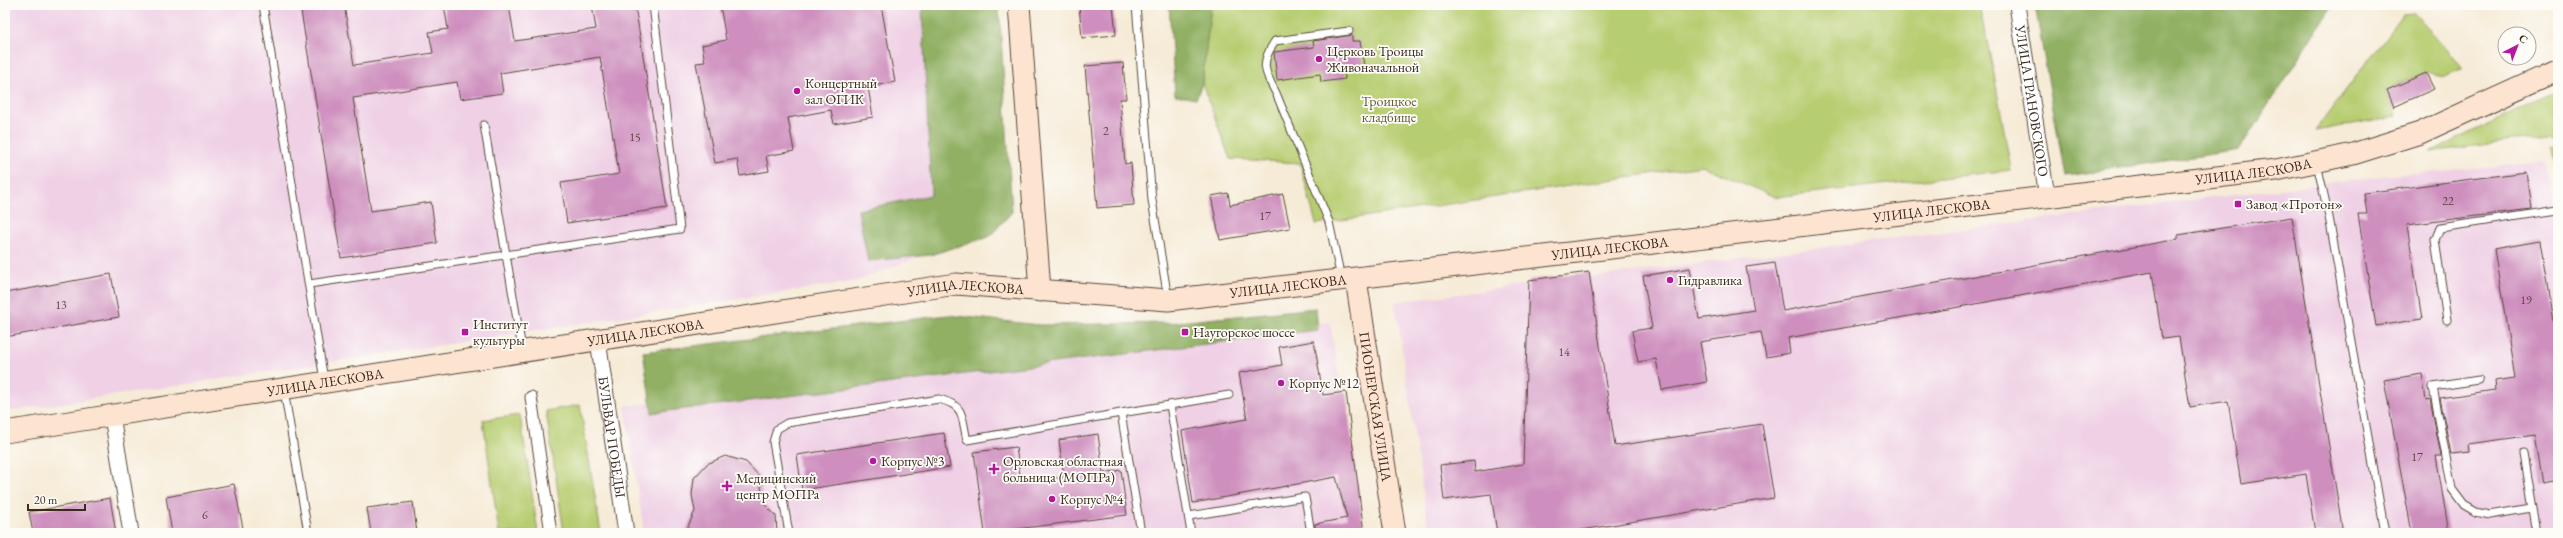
<svg xmlns="http://www.w3.org/2000/svg" width="2563" height="538" font-family="'EB Garamond',serif">
  <style>
    .built { fill: #efd0e5 }
    .green { fill: #b7cd71; stroke: #797c48 }
    .forest { fill: #91b063; stroke: #666d40 }
    .building { fill: #ce8ebe }
    .lines { fill: none; stroke-linecap: round; stroke-linejoin: round }
    .service-casing { stroke: #57473a; stroke-width: 9 }
    .pedestrian-casing { stroke: #57473a; stroke-width: 13 }
    .minor-casing { stroke: #57473a; stroke-width: 17 }
    .secondary-casing { stroke: #57473a; stroke-width: 23 }
    .service { stroke: #fff; stroke-width: 7 }
    .pedestrian { stroke: #fff; stroke-width: 11 }
    .minor { stroke: #fff; stroke-width: 15 }
    .secondary { stroke: #fde4d1; stroke-width: 21 }
    .poi-dot { fill: #b5179e; stroke: #fdfcf7; stroke-width: 1.5 }
    .labels { text-anchor: middle; stroke-width: 3.5; stroke-linejoin: round; paint-order: stroke }
    .number-label { font-size: 12px; fill: #604346 }
    .poi-label { font-size: 14px; fill: #3b2a1e; stroke: #fdfcf7; text-anchor: start }
    .street-label { font-size: 14px; fill: #3b2a1e; stroke: #fdfcf7 }
    .park-label { font-size: 14px; fill: #605b37; stroke: #fdfcf7 }
  </style>
  <rect width="100%" height="100%" fill="#fdfcf7"/>
  <filter id="ink" filterUnits="userSpaceOnUse"><feTurbulence type="fractalNoise" baseFrequency=".025" numOctaves="2"/><feDisplacementMap in="SourceGraphic" scale="8" xChannelSelector="R" yChannelSelector="G"/><feConvolveMatrix kernelMatrix="1 2 1 2 8 2 1 2 1" color-interpolation-filters="sRGB"/></filter>
  <filter id="wash" filterUnits="userSpaceOnUse"><feTurbulence type="fractalNoise" baseFrequency=".012" numOctaves="4" result="noise"/><feDisplacementMap in="SourceGraphic" scale="16" xChannelSelector="R" yChannelSelector="G"/><feGaussianBlur stdDeviation="0.9" result="paint"/><feColorMatrix in="noise" values="0 0 0 0 0 0 0 0 0 0 0 0 0 0 0 0 0 1.4 0 .05"/><feComposite in="paint" operator="in"/></filter>
  <g filter="url(#wash)">
    <rect width="100%" height="100%" fill="#f6ebd7"/>
    <g class="built">
      <path d="M5 5H940L954 243 857 281 5 412Z"/>
      <path d="M2545 162 2558 230V533H1429L1395 302 2381 176Z"/>
      <path d="M1330 322 1365 533H644L625 406Z"/>
    </g>
    <g class="green">
      <path d="M1211 5H1979L1994 74 2011 170 1775 197 1702 166 1316 224 1300 163 1230 159 1202 83Z"/>
      <path d="M2415 13 2463 68 2444 76 2426 72 2385 90 2397 116 2315 131 2403 14Z"/>
      <path d="M2558 90V135L2430 152Z"/>
      <path d="M2558 146V178L2553 147Z"/>
      <path d="M580 405 601 533H564L546 411Z"/>
      <path d="M520 415 538 533H499L483 420Z"/>
    </g>
    <g class="forest">
      <path d="M922 5H999L1012 212 989 237 930 255 868 261 858 210 931 195Z"/>
      <path d="M1169 5H1211L1202 83 1196 99 1175 95Z"/>
      <path d="M2035 5H2333L2239 150 2065 176Z"/>
      <path d="M1316 308 1318 330 652 413 643 352 948 315 1039 325 1169 323Z"/>
    </g>
    <g id="blocks">
      <g class="building">
        <path d="M300 5H344L354 65 433 53 429 32 448 29 444 5H509L515 41 596 29 592 5H635L667 208 567 223 561 183 619 174 600 57 500 73 503 93 460 99 457 82 353 98 371 211 431 202 437 243 341 258Z"/>
        <path d="M720 5H881L895 82 868 87 873 117 834 124 831 110 788 118 794 151 766 156 769 171 740 176 737 159 715 163 696 63 705 62 702 45 726 40Z"/>
        <path d="M1079 5H1113L1116 35 1082 38Z"/>
        <path d="M1352 35V41H1360L1364 66 1344 68 1345 79 1321 82 1320 74 1277 80 1274 52 1314 47 1313 41Z"/>
        <path d="M1123 63 1126 99H1120L1125 164 1131 163 1134 205 1097 208 1085 66Z"/>
        <path d="M2426 73 2434 89 2394 107 2387 90Z"/>
        <path d="M2526 172 2531 209 2407 225 2422 319 2376 326 2358 214H2367L2364 193Z"/>
        <path d="M1228 193 1230 205 1283 194 1290 228 1220 240 1211 196Z"/>
        <path d="M2292 217 2343 533H2315L2306 474 2241 484 2228 401 2190 407 2179 337 2162 339 2152 272 1788 338 1790 353 1766 357 1761 332 1700 342 1707 382 1662 390 1656 359 1638 362 1632 331 1652 328 1643 276 1690 268 1699 319 1754 310 1746 267 1775 263 1783 311 2178 239V235Z"/>
        <path d="M2540 241 2558 352V481L2542 484 2534 435 2468 444 2469 452 2451 454 2440 398 2495 390 2494 381 2515 378 2494 249Z"/>
        <path d="M1589 272 1615 446 1762 424 1774 498 1564 533H1497L1491 494 1444 500 1440 465 1474 461 1475 472 1523 464 1529 280Z"/>
        <path d="M111 274 119 317 5 337V293Z"/>
        <path d="M1314 341 1323 395 1346 392 1364 533H1316L1315 524 1347 518 1336 477 1193 503 1182 431 1247 419 1239 373 1282 365 1279 347Z"/>
        <path d="M2422 374 2426 400 2430 399 2441 456H2436L2449 533H2412L2384 380Z"/>
        <path d="M944 433 950 467 802 490 797 455Z"/>
        <path d="M1098 434 1103 473 1121 470 1127 515 985 533 974 452 1016 447 1021 482 1064 477 1059 440Z"/>
        <path d="M725 456 746 462 760 477 763 503 776 516 777 533H685L695 511 692 495 694 478 707 464Z"/>
        <path d="M234 484 244 533H172L166 497Z"/>
        <path d="M110 498 116 533H33L29 512Z"/>
        <path d="M413 502 417 533H371L367 508Z"/>
      </g>
    </g>
  </g>
  <g filter="url(#ink)">
    <use href="#blocks" fill-opacity="0" stroke="#57473a" stroke-width="1"/>
    <g class="lines">
      <g class="service-casing">
        <g id="service">
          <path d="M263 5 324 380"/>
          <path d="M1136 5 1152 200 1168 299"/>
          <path d="M484 125 522 349"/>
          <path d="M2317 164 2329 217 2385 533"/>
          <path d="M1341 278 1329 222 1276 93C1264 71 1260 63 1275 41L1349 31"/>
          <path d="M309 284 680 229 653 5"/>
          <path d="M2447 320 2435 240 2440 228 2558 210"/>
          <path d="M2479 380 2433 387 2452 489 2464 505 2476 512 2490 515 2531 508"/>
          <path d="M284 390 308 533"/>
          <path d="M2523 454 2536 533"/>
          <path d="M1189 516 1305 497 1311 533"/>
          <path d="M789 533 773 442 777 429 787 423 939 399C966 406 961 416 967 440L1121 413"/>
          <path d="M1141 533 1121 413 1170 405"/>
          <path d="M1191 533 1170 405 1229 395"/>
        </g>
      </g>
      <g class="pedestrian-casing">
        <path id="pedestrian" d="M531 397 551 533"/>
      </g>
      <g class="minor-casing">
        <g id="minor">
          <path id="s1" d="M2017 5 2047 196"/>
          <path id="s2" d="M598 340 626 533"/>
          <path d="M112 416 131 533"/>
        </g>
      </g>
      <g class="secondary-casing">
        <g id="secondary">
          <path d="M1019 5 1040 291"/>
          <path id="s3" d="M1356 279 1395 533"/>
          <path id="s4" d="M5 432 956 284 1168 300 2276 170 2353 154 2420 133 2558 70"/>
        </g>
      </g>
      <use href="#service" class="service"/>
      <use href="#pedestrian" class="pedestrian"/>
      <use href="#minor" class="minor"/>
      <use href="#secondary" class="secondary"/>
    </g>
  </g>
  <g class="poi-dot">
    <circle cx="1319" cy="59" r="4"/>
    <circle cx="797" cy="91" r="4"/>
    <rect x="2234" y="200" width="8" height="8" rx="2"/>
    <circle cx="1670" cy="280" r="4"/>
    <rect x="461" y="328" width="8" height="8" rx="2"/>
    <rect x="1181" y="328" width="8" height="8" rx="2"/>
    <circle cx="1281" cy="383" r="4"/>
    <circle cx="873" cy="461" r="4"/>
    <path d="M992 463h4v4h4v4h-4v4h-4v-4h-4v-4h4z"/>
    <path d="M725 480h4v4h4v4h-4v4h-4v-4h-4v-4h4z"/>
    <circle cx="1052" cy="499" r="4"/>
  </g>
  <g class="labels">
    <g class="number-label">
      <text x="1106" y="135">2</text>
      <text x="635" y="141">15</text>
      <text x="2448" y="205">22</text>
      <text x="1265" y="220">17</text>
      <text x="2526" y="304">19</text>
      <text x="61" y="309">13</text>
      <text x="1564" y="356">14</text>
      <text x="2417" y="461">17</text>
      <text x="205" y="519">6</text>
    </g>
    <g class="poi-label">
      <text x="1327" y="56">Церковь Троицы<tspan x="1327" dy="16">Живоначальной</tspan></text>
      <text x="805" y="88">Концертный<tspan x="805" dy="16">зал ОГИК</tspan></text>
      <text x="2246" y="209">Завод «Протон»</text>
      <text x="1678" y="285">Гидравлика</text>
      <text x="473" y="329">Институт<tspan x="473" dy="16">культуры</tspan></text>
      <text x="1193" y="337">Наугорское шоссе</text>
      <text x="1289" y="388">Корпус №12</text>
      <text x="881" y="466">Корпус №3</text>
      <text x="1003" y="466">Орловская областная<tspan x="1003" dy="16">больница (МОПРа)</tspan></text>
      <text x="736" y="483">Медицинский<tspan x="736" dy="16">центр МОПРа</tspan></text>
      <text x="1060" y="504">Корпус №4</text>
    </g>
    <g class="street-label">
      <text dy="5" stroke="none"><textPath href="#s1" startOffset="97">УЛИЦА ГРАНОВСКОГО</textPath></text>
      <text dy="5" stroke="none"><textPath href="#s4" startOffset="2268">УЛИЦА ЛЕСКОВА</textPath></text>
      <text dy="5" stroke="none"><textPath href="#s4" startOffset="1944">УЛИЦА ЛЕСКОВА</textPath></text>
      <text dy="5" stroke="none"><textPath href="#s4" startOffset="1620">УЛИЦА ЛЕСКОВА</textPath></text>
      <text dy="5" stroke="none"><textPath href="#s4" startOffset="1296">УЛИЦА ЛЕСКОВА</textPath></text>
      <text dy="5" stroke="none"><textPath href="#s4" startOffset="972">УЛИЦА ЛЕСКОВА</textPath></text>
      <text dy="5" stroke="none"><textPath href="#s4" startOffset="648">УЛИЦА ЛЕСКОВА</textPath></text>
      <text dy="5" stroke="none"><textPath href="#s4" startOffset="324">УЛИЦА ЛЕСКОВА</textPath></text>
      <text dy="5" stroke="none"><textPath href="#s3" startOffset="129">ПИОНЕРСКАЯ УЛИЦА</textPath></text>
      <text dy="5" stroke="none"><textPath href="#s2" startOffset="98">БУЛЬВАР ПОБЕДЫ</textPath></text>
    </g>
    <g class="park-label">
      <text x="1389" y="106">Троицкое<tspan x="1389" dy="16">кладбище</tspan></text>
    </g>
  </g>
  <rect width="2563" height="538" fill="none" stroke="#fdfcf7" stroke-width="20"/>
  <g transform="translate(2517 46) rotate(42)"><circle r="19" fill="#fdfcf7" stroke="#afa8a0"/>
  <path d="M0-3L7 15L0 10L-7 15Z" fill="#b5179e"/>
  <text y="-6" font-size="11" font-weight="bold" text-anchor="middle" fill="#3b2a1e">С</text>
  </g>
  <path d="M28 504v6h57v-6" fill="none" stroke="#3b2a1e" stroke-width="2"/>
  <text x="34" y="504" font-size="12" fill="#3b2a1e" stroke="#fdfcf7" stroke-width="3" paint-order="stroke">20 m</text>
</svg>
